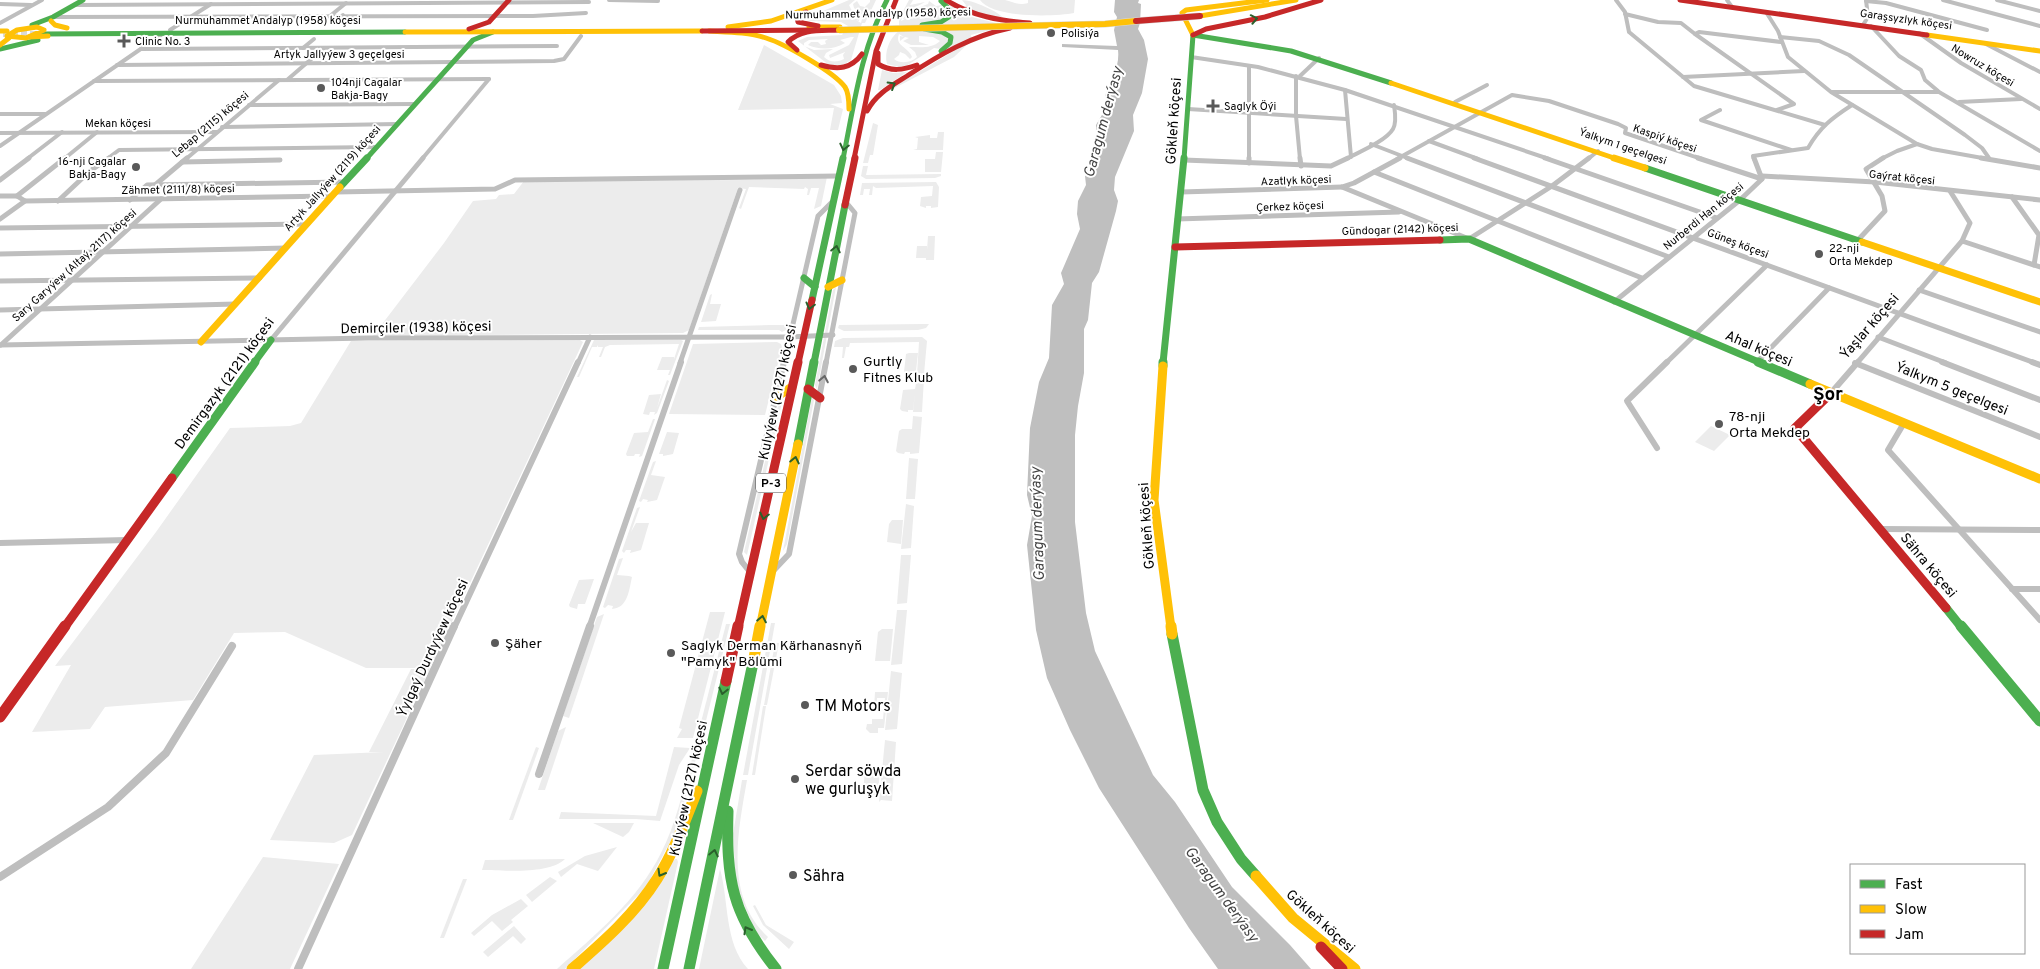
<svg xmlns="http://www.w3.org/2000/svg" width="2040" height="969" font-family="Overpass,sans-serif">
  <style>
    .green { fill: #ececec; fill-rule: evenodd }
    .water { fill: #bfbfbf }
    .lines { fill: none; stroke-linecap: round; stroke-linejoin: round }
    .primary-tunnel { stroke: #d9d9d9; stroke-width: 6; stroke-dasharray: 6 3; stroke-linecap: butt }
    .street-far3 { stroke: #bebebe; stroke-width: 4 }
    .street-far2 { stroke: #bebebe; stroke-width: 5 }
    .street-far1 { stroke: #bebebe; stroke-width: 6 }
    .street { stroke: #bebebe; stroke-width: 8 }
    .fast-far3 { stroke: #4caf50; stroke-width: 5 }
    .fast-far2 { stroke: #4caf50; stroke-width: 7 }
    .fast-far1 { stroke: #4caf50; stroke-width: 9 }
    .fast { stroke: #4caf50; stroke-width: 11 }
    .slow-far3 { stroke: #ffc107; stroke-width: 5 }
    .slow-far2 { stroke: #ffc107; stroke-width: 7 }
    .slow-far1 { stroke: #ffc107; stroke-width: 9 }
    .slow { stroke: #ffc107; stroke-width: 11 }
    .jam-far3 { stroke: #c62828; stroke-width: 5 }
    .jam-far2 { stroke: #c62828; stroke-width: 7 }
    .jam-far1 { stroke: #c62828; stroke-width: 9 }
    .jam { stroke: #c62828; stroke-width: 11 }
    .slow-bridge-casing { stroke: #dbdbdb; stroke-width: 7; stroke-linecap: butt }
    .jam-bridge-casing { stroke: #dbdbdb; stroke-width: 7; stroke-linecap: butt }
    .slow-bridge { stroke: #ffc107; stroke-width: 6 }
    .jam-bridge { stroke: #c62828; stroke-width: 6 }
    .oneway { stroke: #2a602c }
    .oneway2 { stroke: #686868 }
    .poi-dot { fill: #595959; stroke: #fff; stroke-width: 2 }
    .labels { text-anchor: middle; stroke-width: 4; stroke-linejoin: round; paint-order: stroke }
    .far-street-label { font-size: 11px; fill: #000; stroke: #fff }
    .far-poi-label { font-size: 11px; fill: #000; stroke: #fff; text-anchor: start }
    .shield { fill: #fff; stroke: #4c4c4c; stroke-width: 1 }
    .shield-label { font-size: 12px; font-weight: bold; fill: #000 }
    .street-label { font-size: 14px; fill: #000; stroke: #fff }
    .poi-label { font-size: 14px; fill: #000; stroke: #fff; text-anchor: start }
    .water-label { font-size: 15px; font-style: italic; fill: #444; stroke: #fff }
    .near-poi-label { font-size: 16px; fill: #000; stroke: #fff; text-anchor: start }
    .district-label { font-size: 19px; font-weight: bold; fill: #000; stroke: #fff }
  </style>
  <rect width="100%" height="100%" fill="#fff"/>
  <g class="green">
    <path d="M849 0H855L849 5 852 11 830 10 819 15 823 18 838 20 837 18 841 15 832 12 837 15 832 17 824 15C833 10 848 9 857 16L850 19 852 20 860 16 859 21 856 20 861 23 863 15 854 8 853 4 857 1 860 6 865 7 870 2V0H876L865 23H862L851 60 843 65H829L798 41 807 37 842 35 848 26 841 22 811 21 807 20 809 17ZM851 37H854L849 45 829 55 830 58 845 52 843 55 844 59C838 62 830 63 824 57L826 53 833 49 814 50 804 46V43L809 40 828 39 825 41 826 44 813 47 821 45 818 42H811L808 45C819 50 833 50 845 43L840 40Z"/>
    <path d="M909 0H913L910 5 925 2C916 8 904 9 901 21L907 18 903 19 906 15 910 18 909 19 914 18 908 14 917 11H928L920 13 921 17 919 19 938 16 940 13 927 9H915L928 4 929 1 936 6 948 4 972 17 996 23 998 28 971 35 972 40 954 57 887 92H885L954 51 934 48 903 68 887 64C884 53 889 38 899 31V19ZM899 34 904 37 900 36V41L905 37 909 38 903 41 911 45H929L919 42V36L933 37 940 41C932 49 920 47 909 47L915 52 917 57C911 63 900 64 894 59L899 55 900 52 905 54 910 59 912 57C909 47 894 46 899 34Z"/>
    <path d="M962 0C972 0 999 11 1005 20L978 14 964 8 966 5Z"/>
    <path d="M980 0C988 0 997 0 1005 0 1014 2 1018 6 1028 3V0H1075L1074 13C1054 17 992 18 980 0Z"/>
    <path d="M764 45 834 85 841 96 842 103 830 104 843 109 838 130H830L834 108 738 110Z"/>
    <path d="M882 70 893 73 907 72 880 90H878Z"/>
    <path d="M873 123 878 125 873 155H870L868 163H863Z"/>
    <path d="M938 132H944L943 150H913L917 149 918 138 915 137 930 135V138H937Z"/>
    <path d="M936 152H943L941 172H925V159H935Z"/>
    <path d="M863 166H868L866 175 941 174V176L935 178 866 179 861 176Z"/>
    <path d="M827 177 821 206 814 209 819 188H811L809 195H807L808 189 805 187 804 189 749 187 741 209 739 208 746 189 738 188 689 330 683 333 373 336 444 243 473 201 496 199 499 195 514 194 524 181 753 180Z"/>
    <path d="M936 182 939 187 938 207 931 208V206H926V208L920 206 921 197 932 196 933 186 876 188 873 186 872 195H869L870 189H864L863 195H860L862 183Z"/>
    <path d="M928 236H935L934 260H926V258H916L917 246H927V250Z"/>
    <path d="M836 287 817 389 815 385 833 290Z"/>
    <path d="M712 294 710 304H721L716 321 701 322 710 295Z"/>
    <path d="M922 324H929L926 328 918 330 844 331 838 328 839 325Z"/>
    <path d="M770 325H787L786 330 782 332 779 330H698L699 327Z"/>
    <path d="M922 337 927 341 924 374H917L919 342 850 343 849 347H846L844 358H842L843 347H834L835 341 843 338Z"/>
    <path d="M597 339 681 340 683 341 670 375H668L670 370H657L662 357H674V359L679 344 610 345 605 347 601 357H599L603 347H598V345L597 347H592L579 377H577L594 340Z"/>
    <path d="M580 340 583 342 352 835 334 843 270 840 314 755 384 752H369L411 669H423L424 668H366L285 632 234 633 193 700 105 707 90 729 32 732 71 665 55 666 156 532 230 428 290 426 301 423 351 341Z"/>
    <path d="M777 342 781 344 782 347 765 415 669 414 693 344Z"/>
    <path d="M909 353H918L916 371 905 374 904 372 906 354Z"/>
    <path d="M917 378H924L922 412H913L915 392 913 410H908V412L902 411 900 409 903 390 915 389Z"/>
    <path d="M667 380 669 381 657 413 654 415 655 412H650L649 415 643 414 649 395 661 394 657 408Z"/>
    <path d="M812 397 814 400 787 544 783 551Z"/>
    <path d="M783 398 747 555 744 552 779 401Z"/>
    <path d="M913 416 922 417 919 453 910 454V452H905L904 454 898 453 896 451 899 431 902 429H912Z"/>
    <path d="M653 419H655L642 456 639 457 640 454H635L634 456H627L626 454 634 433 648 432Z"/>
    <path d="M1711 426 1730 435 1714 451 1695 442Z"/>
    <path d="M667 432 679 433 673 454 663 456V454H659Z"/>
    <path d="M909 458 918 459 915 499H906Z"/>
    <path d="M656 461 651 475 665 477 657 500 647 502 648 500 643 499 641 502 639 501 653 462Z"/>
    <path d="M906 504 914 506 911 548 901 549Z"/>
    <path d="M640 507 631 532 636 523H649L641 550 630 553 631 550H626L624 553 622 551 637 508Z"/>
    <path d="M892 520H903L901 544 887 542 889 524Z"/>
    <path d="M901 555H911L907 603 897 604Z"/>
    <path d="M623 558 617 575 629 576 632 577C629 590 628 608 612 609L613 606 608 605 605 608 603 607 619 559Z"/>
    <path d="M594 579 585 604H578L577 609 570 607 569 605 579 580Z"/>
    <path d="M897 610H907L902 664 891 665Z"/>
    <path d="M710 612H725L693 738H677L682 729 679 728Z"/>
    <path d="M604 614 569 718 563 716 597 617Z"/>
    <path d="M771 623H775L748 775H743Z"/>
    <path d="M726 624H730L702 737 697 738Z"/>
    <path d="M882 629H893L890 661H875L878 632Z"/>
    <path d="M775 643H779L767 705H764Z"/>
    <path d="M891 671 902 673 897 729 885 730Z"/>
    <path d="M875 692H888L884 728H878V733H870L866 729 867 724H872V719H883L885 698H877L876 708H874Z"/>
    <path d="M763 706H766L755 775H752Z"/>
    <path d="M566 727 545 790H538L558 731Z"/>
    <path d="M885 740 896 742 892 801 881 800 879 802Z"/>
    <path d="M536 747 539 748 513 820H509Z"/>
    <path d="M674 747 690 748 679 765 660 821 636 819H559L561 812 656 816Z"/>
    <path d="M697 755 677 829 646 887 565 969H557C595 935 638 900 661 853 676 824 683 790 692 759Z"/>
    <path d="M865 768H880L878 795H863Z"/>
    <path d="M742 780H747C738 832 724 896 768 937L765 941 756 932 736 887 733 834Z"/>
    <path d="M593 823H634L629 832 623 837Z"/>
    <path d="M617 847 598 871 577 864 561 877 558 872 585 856Z"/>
    <path d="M263 857 339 864 290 969H191Z"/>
    <path d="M565 859C549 875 503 870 482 870L485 860Z"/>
    <path d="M675 859H677L678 862 654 969H579Z"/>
    <path d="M720 869C729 901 724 943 748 969H699Z"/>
    <path d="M550 877 557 881 532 902 526 895Z"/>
    <path d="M463 879H467L444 938H440Z"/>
    <path d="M521 899 528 906 511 920 513 922 502 931 492 921 474 936 471 933 492 915Z"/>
    <path d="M755 905 766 925 794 942 789 949 763 925 753 906Z"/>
    <path d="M514 926 526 939 521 944 513 936 488 957 483 952Z"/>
  </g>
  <path class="water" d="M1115 0H1139L1138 3 1141 4 1140 23 1138 29 1144 40 1148 59 1142 93 1133 115 1134 131 1115 177 1114 190 1118 201 1116 211 1099 272 1092 283 1088 320 1084 329V373L1078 406 1075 435V522L1086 613 1095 651 1153 775 1175 802 1232 887 1290 945 1311 969H1218L1189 928 1099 788 1070 730 1047 678 1036 630 1027 545 1032 516 1027 495 1030 428 1039 382 1049 358 1052 305 1064 284 1061 273 1080 229 1077 214 1078 201 1086 185 1085 176 1090 164 1091 155 1096 146V125L1109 103 1105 96C1111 80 1120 67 1118 50L1062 47V44L1117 46 1114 30 1117 17 1114 12Z"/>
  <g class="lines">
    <path class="primary-tunnel" d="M3 34H41"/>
    <g class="street-far3">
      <path d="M609 0 658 1"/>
      <path d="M1616 0 1625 12 1629 32 1694 86 1825 125"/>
      <path d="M1727 0 1732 7"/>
      <path d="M1943 0 2040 26"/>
      <path d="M1997 0 2040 11"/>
      <path d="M1866 1 1886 3 1987 30"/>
      <path d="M0 4 31 5"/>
      <path d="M75 5 589 2"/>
      <path d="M1766 12 1778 31 1788 57 1831 92 1917 144 1932 149 1988 159"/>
      <path d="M1625 14 1658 22 1681 23 1695 34"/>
      <path d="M330 16 346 3"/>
      <path d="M53 17 533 16 586 13"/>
      <path d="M0 23 42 0"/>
      <path d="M334 23 343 15"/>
      <path d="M1863 25 1868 17 1866 0"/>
      <path d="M1871 26 1899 56 1921 70 1925 80 1938 91"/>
      <path d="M170 30 211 4"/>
      <path d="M1919 33 1961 63 2040 109"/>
      <path d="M1780 37 1819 41 1849 55 1965 135 1982 148 1989 158"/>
      <path d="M1986 44 2040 72"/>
      <path d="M303 48 314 39"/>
      <path d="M141 49 557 46"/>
      <path d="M1191 57 1258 67 1345 90 1549 159"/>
      <path d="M117 65 554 61 564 59 581 36"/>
      <path d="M1249 66V159"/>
      <path d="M1296 76V116L1300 159"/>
      <path d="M1300 76 1319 58"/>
      <path d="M1683 77 1804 71"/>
      <path d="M287 80 324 48"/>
      <path d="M94 81 489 79"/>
      <path d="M1345 90 1351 157"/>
      <path d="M1832 92H1939L2040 151"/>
      <path d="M1455 102 1487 85"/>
      <path d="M1959 102 2021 99"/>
      <path d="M249 105 415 104"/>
      <path d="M1188 109 1346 119"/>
      <path d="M1720 110 1701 120 1791 150"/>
      <path d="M1777 110 1794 104 1695 34 1699 32 1781 42"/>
      <path d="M0 114H45"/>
      <path d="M222 127 397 124"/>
      <path d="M0 133 217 132"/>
      <path d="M1429 141 1478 159"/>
      <path d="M1371 144 1410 159"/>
      <path d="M0 146 161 35"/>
      <path d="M27 159 62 132"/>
      <path d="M64 159 97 132"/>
      <path d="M107 159 119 150 377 147"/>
      <path d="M186 159 279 80"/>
      <path d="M422 159 489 79"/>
      <path d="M1346 159C1359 152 1386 141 1393 129 1397 122 1395 112 1394 105"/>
      <path d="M1397 159 1512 95 1549 101 1618 124 1626 128 1625 133 1702 159"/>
      <path d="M1588 159 1598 151"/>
      <path d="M1754 159 1753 156 1808 148C1820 127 1832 118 1852 105"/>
      <path d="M1881 159 1897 151 1917 144"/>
    </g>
    <g class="street-far2">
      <path d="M1249 158V163"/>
      <path d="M1300 158 1301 166"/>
      <path d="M1407 158 1669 257"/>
      <path d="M1474 158 2035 363"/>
      <path d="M1545 158 1717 218"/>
      <path d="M1698 158 1762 179"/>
      <path d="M1981 158 2040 168"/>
      <path d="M1184 160 1331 166 1348 158"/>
      <path d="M182 162 280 160"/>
      <path d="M1374 172 1642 278"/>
      <path d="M1762 176 1875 182 2040 200"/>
      <path d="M0 180 29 158"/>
      <path d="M155 185 187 158"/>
      <path d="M1342 187 1469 239 1552 186 1589 158"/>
      <path d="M336 192 495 189 515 180 838 176"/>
      <path d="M1181 192 1342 187 1354 183 1400 158"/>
      <path d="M0 196H17"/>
      <path d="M2012 197 2039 235 2034 265"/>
      <path d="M130 200 147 185 345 182"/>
      <path d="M25 201 332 196"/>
      <path d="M58 201 90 171 109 158"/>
      <path d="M0 219 25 201 17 196 65 158"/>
      <path d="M1177 219 1399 212"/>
      <path d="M0 228 308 224"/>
      <path d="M1858 240 1885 211 1882 196 1866 169 1883 158"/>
      <path d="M1962 241 2040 267"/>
      <path d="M0 254 286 248"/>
      <path d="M0 281 260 278"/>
      <path d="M1919 290 2040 332"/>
      <path d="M1614 302 1740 200 1762 179 1754 158"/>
      <path d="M0 310 236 304"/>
      <path d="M1878 337 1946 363"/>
      <path d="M271 340 423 158"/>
      <path d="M0 345 368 338 789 337 833 335"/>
      <path d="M1 345 161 199"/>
      <path d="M1757 362 1829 288"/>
      <path d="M578 363 590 337"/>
      <path d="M680 363 740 190"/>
      <path d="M784 363 818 216 832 202"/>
      <path d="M826 363 855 213 845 201"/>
      <path d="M1666 363 1767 265"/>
      <path d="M1857 363 1962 241 1970 223 1950 191"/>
    </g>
    <g class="street-far1">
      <path d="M1942 362 2040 400"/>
      <path d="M2032 362 2040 365"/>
      <path d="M1855 363 2040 437"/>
      <path d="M1831 393 1858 362"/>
      <path d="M1904 423 1888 450 2040 620"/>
      <path d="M1657 448 1627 401 1667 362"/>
      <path d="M1880 529 2040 530"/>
      <path d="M0 543 127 540"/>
      <path d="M773 571 789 554 826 362"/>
      <path d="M750 572 742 562 739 554 784 362"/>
      <path d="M2012 589H2040"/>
      <path d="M454 628 578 362"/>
      <path d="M589 628 681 362"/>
    </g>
    <g class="street">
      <path d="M539 774 590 626"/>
      <path d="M0 877 108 807 166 753 232 646"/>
      <path d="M298 969 454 626"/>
    </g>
    <g class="fast-far3">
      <path d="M32 25 53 17 83 0"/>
      <path d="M922 25 941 22 949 17V9L941 1"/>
      <path d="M924 29 942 32 951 37 950 43 941 51"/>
      <path d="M43 34 405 32"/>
      <path d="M1193 35 1291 51 1391 83"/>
      <path d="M0 49 38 40"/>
      <path d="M366 159 473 40 493 32"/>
      <path d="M843 159C854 105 861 49 887 0"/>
      <path d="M1184 159 1193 35"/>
    </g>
    <g class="fast-far2">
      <path d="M1645 168 1862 242"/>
      <path d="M340 187 367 158"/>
      <path d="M1440 240 1469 239 1761 363"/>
      <path d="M804 278 815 287"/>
      <path d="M812 300 843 158"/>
      <path d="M254 363 271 340"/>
      <path d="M814 363 845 205"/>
      <path d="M1163 363 1184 158"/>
    </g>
    <g class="fast-far1">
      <path d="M1758 362 1810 384"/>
      <path d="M1163 366V362"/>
      <path d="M798 444 814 362"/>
      <path d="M172 478 255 362"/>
      <path d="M1946 608 1962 628"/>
    </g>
    <g class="fast">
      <path d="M1961 626 2040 721"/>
      <path d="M1172 634 1203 790 1217 822 1241 859 1256 876"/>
      <path d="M728 811C726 880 732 914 776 969"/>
      <path d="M663 969 726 681"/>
      <path d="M689 969 754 658"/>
    </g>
    <g class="slow-far3">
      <path d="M1200 16 1296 0"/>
      <path d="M51 21 55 25 67 28"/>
      <path d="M37 27 44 30 26 38 7 36 17 30Z"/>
      <path d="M728 27 771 21 832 0"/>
      <path d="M809 27H840"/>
      <path d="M0 31H7"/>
      <path d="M709 31C728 32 748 32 766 38 785 44 834 72 845 87 849 93 849 102 849 109"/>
      <path d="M405 32 702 31"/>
      <path d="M1193 35 1182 13 1186 10 1267 0"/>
      <path d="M1927 35 2040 51"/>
      <path d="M29 37 48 36"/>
      <path d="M0 45 9 38"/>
      <path d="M1391 83 1617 159"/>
    </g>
    <g class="slow-far2">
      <path d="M1614 158 1645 168"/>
      <path d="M1862 242 2040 302"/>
      <path d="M828 287 842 280"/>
      <path d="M201 342 340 187"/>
    </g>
    <g class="slow-far1">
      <path d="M1163 366 1154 500 1171 628"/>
      <path d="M1810 384 2040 479"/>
      <path d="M776 397 792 387"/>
      <path d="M760 628 798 444"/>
    </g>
    <g class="slow">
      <path d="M1171 626 1172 634"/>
      <path d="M754 658 760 626"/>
      <path d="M1256 876 1293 918 1355 969"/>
      <path d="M572 969C603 942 635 914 657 879 674 852 685 821 697 791"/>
    </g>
    <g class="jam-far3">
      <path d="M946 0C972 16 1000 21 1030 23"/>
      <path d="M1680 0 1927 35"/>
      <path d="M806 12 797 17 798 22 818 26"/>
      <path d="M469 29 489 22 509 0"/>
      <path d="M702 31 815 30"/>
      <path d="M1193 35 1206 29 1265 17 1321 0"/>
      <path d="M797 50 788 42C802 28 821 31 839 30"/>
      <path d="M878 53V64C891 72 903 70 917 65"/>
      <path d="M821 65C838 70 851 69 862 54"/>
      <path d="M867 111C876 94 891 86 907 76 939 55 971 36 1010 28"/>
      <path d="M854 159 876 51 896 0"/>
    </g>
    <g class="jam-far2">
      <path d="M845 205 855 158"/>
      <path d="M1175 247 1440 240"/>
      <path d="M798 363 812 300"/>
    </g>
    <g class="jam-far1">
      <path d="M808 389 820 398"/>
      <path d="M1831 393 1795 428 1946 608"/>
      <path d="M64 628 172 478"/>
      <path d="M738 628 798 362"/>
    </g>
    <g class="jam">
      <path d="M726 681 738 626"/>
      <path d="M0 717 65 626"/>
      <path d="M1321 947 1342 969"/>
    </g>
    <g class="slow-bridge-casing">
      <path id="slow-bridge" d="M839 30 1105 24 1136 21"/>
    </g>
    <g class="jam-bridge-casing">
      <path id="jam-bridge" d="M1136 21 1200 16"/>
    </g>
    <use href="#slow-bridge" class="slow-bridge"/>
    <use href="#jam-bridge" class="jam-bridge"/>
  </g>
  <defs><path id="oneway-chevron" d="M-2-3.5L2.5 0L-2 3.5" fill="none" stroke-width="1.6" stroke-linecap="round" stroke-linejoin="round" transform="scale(1.25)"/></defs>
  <g class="oneway">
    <use href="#oneway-chevron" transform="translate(1254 19) rotate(-11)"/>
    <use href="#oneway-chevron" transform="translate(892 85) rotate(-31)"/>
    <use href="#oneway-chevron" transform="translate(844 147) rotate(103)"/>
    <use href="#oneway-chevron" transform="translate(836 249) rotate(-78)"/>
    <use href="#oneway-chevron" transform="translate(810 306) rotate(105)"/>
    <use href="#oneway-chevron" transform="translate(795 460) rotate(-78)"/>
    <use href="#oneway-chevron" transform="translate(764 516) rotate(103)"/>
    <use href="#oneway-chevron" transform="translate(762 619) rotate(-79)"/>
    <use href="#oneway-chevron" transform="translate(723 691) rotate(103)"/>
    <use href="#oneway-chevron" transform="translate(714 853) rotate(-78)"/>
    <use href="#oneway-chevron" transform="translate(661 873) rotate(120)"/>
    <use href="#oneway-chevron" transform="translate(747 930) rotate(-120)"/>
  </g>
  <use class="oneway2" href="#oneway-chevron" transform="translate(824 379) rotate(-79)"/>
  <g class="poi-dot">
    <circle cx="1051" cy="33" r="5"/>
    <path d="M121.5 33.5h5v5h5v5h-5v5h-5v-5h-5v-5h5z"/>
    <circle cx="321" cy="88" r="5"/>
    <path d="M1210.5 98.5h5v5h5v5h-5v5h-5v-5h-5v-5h5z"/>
    <circle cx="136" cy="167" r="5"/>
    <circle cx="1819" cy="254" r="5"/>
    <circle cx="853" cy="369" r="5"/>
    <circle cx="1719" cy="424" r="5"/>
    <circle cx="495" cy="643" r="5"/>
    <circle cx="671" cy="653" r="5"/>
    <circle cx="805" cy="705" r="5"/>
    <circle cx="795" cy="779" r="5"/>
    <circle cx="793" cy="875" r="5"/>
  </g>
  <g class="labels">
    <g class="far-street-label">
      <text transform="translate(878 13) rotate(-1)" y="4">Nurmuhammet Andalyp (1958) köçesi</text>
      <text transform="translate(1906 19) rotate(8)" y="4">Garaşsyzlyk köçesi</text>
      <text x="268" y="24">Nurmuhammet Andalyp (1958) köçesi</text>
      <text x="339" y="58">Artyk Jallyýew 3 geçelgesi</text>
      <text transform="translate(1983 65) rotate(31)" y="4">Nowruz köçesi</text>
      <text x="118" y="127">Mekan köçesi</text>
      <text transform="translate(210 124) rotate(-40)" y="4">Lebap (2115) köçesi</text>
      <text transform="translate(1665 138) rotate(19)" y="4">Kaspiý köçesi</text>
      <text transform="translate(1623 146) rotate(19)" y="4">Ýalkym 1 geçelgesi</text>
      <text transform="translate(1902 177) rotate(6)" y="4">Gaýrat köçesi</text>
      <text transform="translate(332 178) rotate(-48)" y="4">Artyk Jallyýew (2119) köçesi</text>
      <text transform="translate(1296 180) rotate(-2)" y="4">Azatlyk köçesi</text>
      <text transform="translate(178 189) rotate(-1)" y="4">Zähmet (2111/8) köçesi</text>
      <text transform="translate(1290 206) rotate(-2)" y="4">Çerkez köçesi</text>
      <text transform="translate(1703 216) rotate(-39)" y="4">Nurberdi Han köçesi</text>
      <text transform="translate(1400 229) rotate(-2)" y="4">Gündogar (2142) köçesi</text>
      <text transform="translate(1738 243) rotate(21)" y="4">Güneş köçesi</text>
      <text transform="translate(74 265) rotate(-42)" y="4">Sary Garyýew (Altaý, 2117) köçesi</text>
    </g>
    <g class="far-poi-label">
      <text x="1061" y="37">Polisiýa</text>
      <text x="135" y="45">Clinic No. 3</text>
      <text x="331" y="86">104nji Cagalar<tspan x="331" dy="13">Bakja-Bagy</tspan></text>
      <text x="1224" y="110">Saglyk Öýi</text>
      <text x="126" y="165" text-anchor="end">16-nji Cagalar<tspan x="126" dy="13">Bakja-Bagy</tspan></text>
      <text x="1829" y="252">22-nji<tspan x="1829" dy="13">Orta Mekdep</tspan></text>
    </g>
    <rect class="shield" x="756" y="473.5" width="30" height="19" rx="4"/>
    <g class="shield-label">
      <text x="771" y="487">P-3</text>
    </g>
    <g class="street-label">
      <text transform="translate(1173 121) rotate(-86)" y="5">Gökleň köçesi</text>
      <text transform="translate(1869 326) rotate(-49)" y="5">Ýaşlar köçesi</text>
      <text transform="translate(416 327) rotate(-1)" y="5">Demirçiler (1938) köçesi</text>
      <text transform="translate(1759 348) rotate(23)" y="5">Ahal köçesi</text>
      <text transform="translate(224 383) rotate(-54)" y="5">Demirgazyk (2121) köçesi</text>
      <text transform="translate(1952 388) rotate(22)" y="5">Ýalkym 5 geçelgesi</text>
      <text transform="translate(777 392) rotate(-78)" y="5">Kulyýew (2127) köçesi</text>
      <text transform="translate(1146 526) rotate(-94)" y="5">Gökleň köçesi</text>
      <text transform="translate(1929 565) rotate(50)" y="5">Sähra köçesi</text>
      <text transform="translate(432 648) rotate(-65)" y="5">Ýylgaý Durdyýew köçesi</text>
      <text transform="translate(688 788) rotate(-78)" y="5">Kulyýew (2127) köçesi</text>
      <text transform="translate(1321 921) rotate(42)" y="5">Gökleň köçesi</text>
    </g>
    <g class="poi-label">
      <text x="863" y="366">Gurtly<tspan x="863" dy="16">Fitnes Klub</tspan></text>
      <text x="1729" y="421">78-nji<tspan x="1729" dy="16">Orta Mekdep</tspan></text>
      <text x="505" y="648">Şäher</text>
      <text x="681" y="650">Saglyk Derman Kärhanasnyň<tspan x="681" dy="16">"Pamyk" Bölümi</tspan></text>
    </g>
    <g class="water-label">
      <text transform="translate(1103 122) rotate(-75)" y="5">Garagum derýasy</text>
      <text transform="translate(1037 524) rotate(-92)" y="5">Garagum derýasy</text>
      <text transform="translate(1222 894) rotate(54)" y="5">Garagum derýasy</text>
    </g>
    <g class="near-poi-label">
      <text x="815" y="711">TM Motors</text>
      <text x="805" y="776">Serdar söwda<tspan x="805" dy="18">we gurluşyk</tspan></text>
      <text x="803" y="881">Sähra</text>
    </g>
    <g class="district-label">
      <text x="1828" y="400">Şor</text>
    </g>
  </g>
  <rect x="1850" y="864" width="175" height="90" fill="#ffffff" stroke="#999999"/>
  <rect x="1860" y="880" width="25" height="8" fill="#4caf50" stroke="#999999"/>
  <text x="1895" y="889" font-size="15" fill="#000000">Fast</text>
  <rect x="1860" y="905" width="25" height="8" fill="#ffc107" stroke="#999999"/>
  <text x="1895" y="914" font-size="15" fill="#000000">Slow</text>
  <rect x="1860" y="930" width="25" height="8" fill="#c62828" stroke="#999999"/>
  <text x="1895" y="939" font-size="15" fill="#000000">Jam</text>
</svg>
